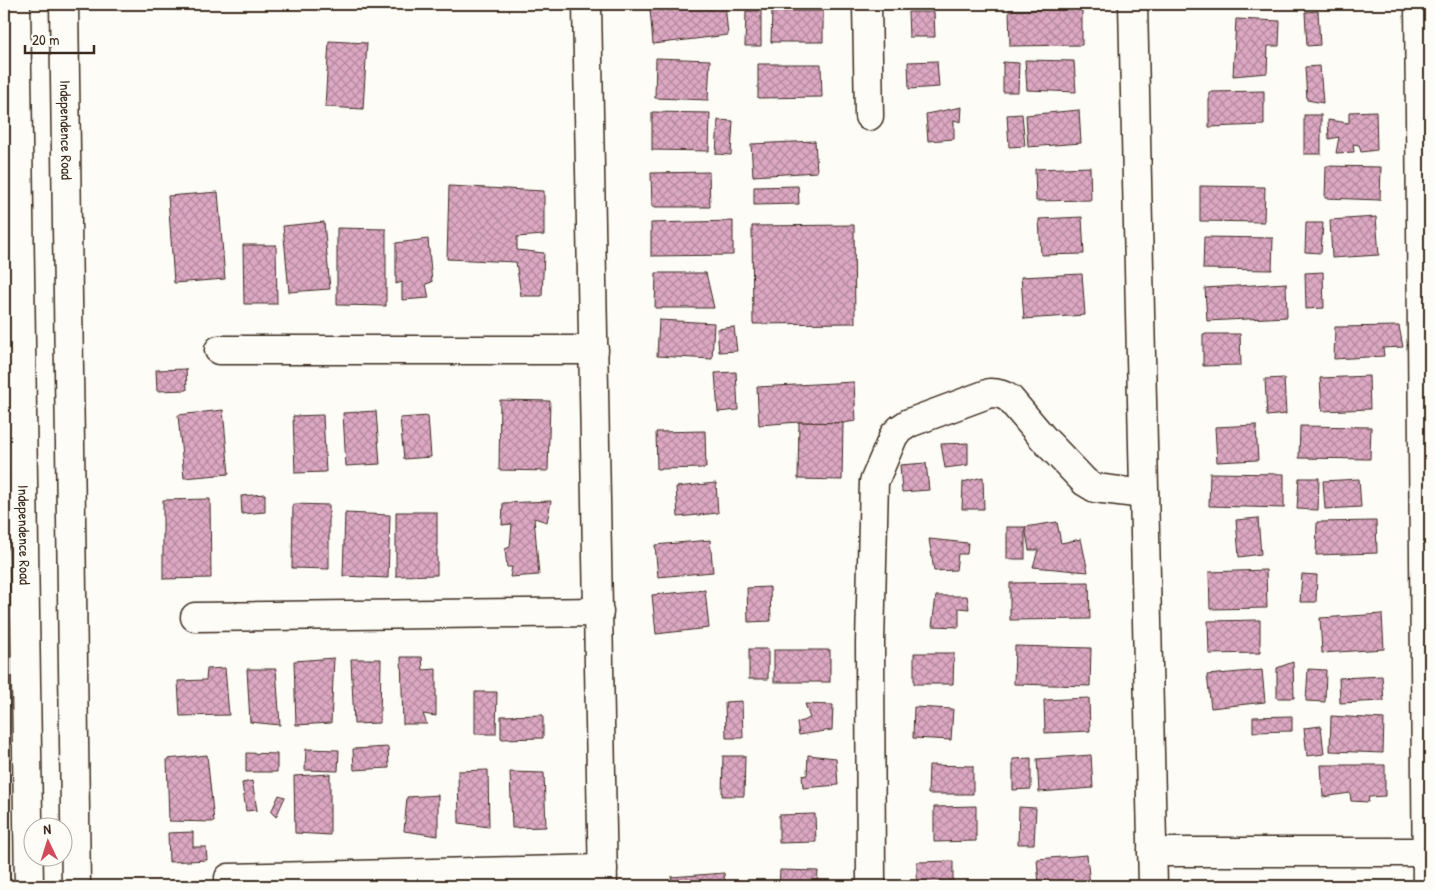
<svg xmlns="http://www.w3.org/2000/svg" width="1434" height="890" font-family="'Patrick Hand',sans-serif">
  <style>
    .building { fill: url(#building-cross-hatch); stroke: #3b2a1e }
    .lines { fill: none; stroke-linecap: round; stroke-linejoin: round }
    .minor-casing { stroke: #3b2a1e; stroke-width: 31 }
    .major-casing { stroke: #3b2a1e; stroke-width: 31 }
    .minor { stroke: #fdfcf7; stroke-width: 28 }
    .major { stroke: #fdfcf7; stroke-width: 28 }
    .labels { text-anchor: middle; stroke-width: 4; stroke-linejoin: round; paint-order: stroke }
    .street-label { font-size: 15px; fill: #3b2a1e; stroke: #fdfcf7 }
  </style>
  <defs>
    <pattern id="building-cross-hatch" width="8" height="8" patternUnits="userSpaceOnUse" patternTransform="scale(1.25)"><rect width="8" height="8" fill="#dca8c3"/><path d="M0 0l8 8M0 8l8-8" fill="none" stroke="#b4899e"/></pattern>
  </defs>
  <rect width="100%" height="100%" fill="#fdfcf7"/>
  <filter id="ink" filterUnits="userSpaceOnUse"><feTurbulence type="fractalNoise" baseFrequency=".02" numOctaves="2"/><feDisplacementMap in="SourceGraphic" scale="10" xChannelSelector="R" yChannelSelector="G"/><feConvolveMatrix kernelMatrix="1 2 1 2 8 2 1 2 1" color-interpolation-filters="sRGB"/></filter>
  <g filter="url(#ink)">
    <g class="building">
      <path d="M698 4H725L728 35 653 44 650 9Z"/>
      <path d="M1082 9V45L1010 46 1009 10Z"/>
      <path d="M746 11H761V46H745Z"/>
      <path d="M772 11H823V42H771Z"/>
      <path d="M1318 11 1320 45 1307 46 1305 12Z"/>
      <path d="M908 12H934L935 37H909Z"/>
      <path d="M1236 19 1280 21 1279 46H1268L1267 73 1233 76Z"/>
      <path d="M329 41 367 43 363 109 325 107Z"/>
      <path d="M656 58 710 60 708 100 655 98Z"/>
      <path d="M1025 60 1074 61 1076 92 1027 90Z"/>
      <path d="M937 61 939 87 909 89 908 62Z"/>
      <path d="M1003 62 1019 63 1018 92H1003Z"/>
      <path d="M758 64H821L822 97 758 98Z"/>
      <path d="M1320 66 1323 103 1307 100 1305 67Z"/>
      <path d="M1264 91V125L1209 127V92Z"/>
      <path d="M962 107 961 122 954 120V139L928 141 926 114Z"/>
      <path d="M1079 110 1081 143 1028 147 1026 115Z"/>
      <path d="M1376 111 1377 150 1361 152 1359 145 1353 144 1354 152 1336 153 1339 137 1329 139 1328 120 1349 123V112Z"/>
      <path d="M652 112 710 113 709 151 652 150Z"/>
      <path d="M1022 114 1025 146 1009 147 1007 115Z"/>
      <rect x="1304" y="115" width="17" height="39"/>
      <path d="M718 120 733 121 731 155 716 154Z"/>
      <path d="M815 141 817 172 753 176 751 144Z"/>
      <path d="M1326 166 1381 167 1380 200 1325 198Z"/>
      <path d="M1090 167 1091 200 1036 201 1035 169Z"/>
      <path d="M709 172 710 207H652L651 173Z"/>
      <path d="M449 186 544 191V235L517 237V250L544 253 542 296H521L516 262 447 259Z"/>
      <path d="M798 186 799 204 754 205V187Z"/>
      <path d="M1200 186 1265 187 1264 222 1200 221Z"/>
      <path d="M218 192 225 279 174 283 168 196Z"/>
      <path d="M1082 217 1084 254 1041 255 1039 219Z"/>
      <path d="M1376 217 1379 255 1332 258 1330 220Z"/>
      <path d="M733 221V255L651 256V223Z"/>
      <path d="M324 222 330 289 289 292 283 226Z"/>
      <path d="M1306 223H1323L1321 253 1305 252Z"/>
      <path d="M854 225 855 323 753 324 752 226Z"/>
      <path d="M337 228 386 229V306L337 305Z"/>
      <path d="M1204 237 1273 238 1272 270 1203 269Z"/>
      <path d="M428 239 432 282 426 284 429 298 402 300V282L396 284V243Z"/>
      <path d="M243 245H276L277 304H244Z"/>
      <path d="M1323 272 1324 308 1306 309 1305 273Z"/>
      <path d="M656 273H706L714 308H655Z"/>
      <path d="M1082 274 1085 315 1024 319 1021 277Z"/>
      <path d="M1286 283 1287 317 1207 321 1205 288Z"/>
      <path d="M659 320 714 323 712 359 657 356Z"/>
      <path d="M1399 326 1403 347 1383 348 1384 356 1334 359 1335 327Z"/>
      <path d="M734 327 737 351 719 352 717 329Z"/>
      <path d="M1203 334H1240L1241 365 1203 366Z"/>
      <path d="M186 369 187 390 157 391 156 370Z"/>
      <path d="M736 372 738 410 718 412 715 373Z"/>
      <path d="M1369 376 1370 409 1322 411 1320 378Z"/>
      <path d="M1284 378 1286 414 1267 416 1265 379Z"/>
      <path d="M854 382 856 421 843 423 799 422 759 425 757 387Z"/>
      <path d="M500 400 550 401 548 471 499 470Z"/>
      <path d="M223 410 229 474 184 478 178 415Z"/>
      <path d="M376 411 380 464 346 466 343 413Z"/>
      <path d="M323 415 326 472 295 473 293 416Z"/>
      <path d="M428 416 431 457 404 459 400 418Z"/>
      <path d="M799 422 843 423 842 480 798 479Z"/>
      <path d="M1256 425 1258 460 1217 462 1215 427Z"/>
      <path d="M1300 426 1371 427 1370 459 1299 458Z"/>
      <path d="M705 431 706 468 657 469 656 432Z"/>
      <path d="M968 443V465L945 468 941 444Z"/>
      <path d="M926 463 929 490 902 492 900 465Z"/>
      <path d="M1210 473 1284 474V508L1209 506Z"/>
      <path d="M983 477 984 509H962L963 482Z"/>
      <path d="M1299 478H1319L1318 510 1297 509Z"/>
      <path d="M1359 479 1361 507 1325 509 1323 481Z"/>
      <path d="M716 483 718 513 678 517 676 487Z"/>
      <path d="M265 494V512L242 514 241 496Z"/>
      <path d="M210 499 211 578 163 579V500Z"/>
      <path d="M551 501 547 522 534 518 539 575 510 577 512 567H507L505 549 510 547 512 524 502 525 503 503Z"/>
      <path d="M293 504 329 505V569L292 568Z"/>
      <path d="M396 512H437V575L396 576Z"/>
      <path d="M345 513 390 515 388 578 343 576Z"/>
      <path d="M1258 518 1261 554 1239 557 1236 520Z"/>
      <path d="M1376 521 1377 553 1316 555 1317 522Z"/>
      <path d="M1057 522 1061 543 1081 539 1088 572 1033 567 1038 550H1029L1025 527Z"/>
      <rect x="1007" y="527" width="18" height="32"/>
      <path d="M929 539 968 543 967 554H958L956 570 934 571Z"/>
      <path d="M710 540 713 572 658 577 655 545Z"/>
      <path d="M1266 570 1267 608 1210 609 1209 572Z"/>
      <path d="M1302 574 1317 575 1316 602H1300Z"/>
      <path d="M1089 582 1090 619 1010 620V583Z"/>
      <path d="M770 587 771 621 748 622 747 588Z"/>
      <path d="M705 590 709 628 656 634 652 595Z"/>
      <path d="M936 596H967L969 609 959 608V627L932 626Z"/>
      <path d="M1382 614 1384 649 1322 653 1320 618Z"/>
      <path d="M1260 620V653L1209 654 1208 621Z"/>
      <path d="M1015 646 1091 648 1090 686 1014 684Z"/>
      <rect x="749" y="649" width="19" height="30"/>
      <rect x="774" y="650" width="56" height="32"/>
      <path d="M914 653H954L953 684H914Z"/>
      <path d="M401 657H422L423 670 436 669V716L423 714 427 724H403Z"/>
      <path d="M334 658 331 723 296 725 294 661Z"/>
      <path d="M351 659H381L380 723 354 724Z"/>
      <path d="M1293 662 1294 698H1277V668Z"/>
      <path d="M225 668 229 715 180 716 178 681 206 680 207 669Z"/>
      <path d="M247 669H276L280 725 250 722Z"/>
      <path d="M1308 669 1326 670 1325 702 1306 701Z"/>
      <path d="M1262 670 1265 702 1211 708 1207 675Z"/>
      <path d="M1382 676 1384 701 1340 703 1339 678Z"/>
      <path d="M475 692H497L496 734H475Z"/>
      <path d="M1089 698 1090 731 1045 733 1044 700Z"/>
      <path d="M742 701 743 738H726L725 702Z"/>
      <path d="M805 704 833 705 832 730 799 735 797 723 810 718Z"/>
      <path d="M914 707 953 709 951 740 913 738Z"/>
      <path d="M543 715V738L501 739V716Z"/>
      <path d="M1292 716V731L1253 732V717Z"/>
      <path d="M1331 716 1384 719 1383 753 1330 751Z"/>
      <path d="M1321 726 1324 754 1307 756 1304 728Z"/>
      <path d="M388 747 389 768 354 770 353 749Z"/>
      <path d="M306 749 339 750 338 771 305 770Z"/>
      <path d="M246 753 277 754V772H246Z"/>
      <path d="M207 755 214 822 169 821 167 759Z"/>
      <path d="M808 755 836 758 838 785 803 788 802 776 807 775Z"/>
      <path d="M1091 755 1093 788 1039 792 1037 759Z"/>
      <path d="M723 756H745L744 796H722Z"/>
      <path d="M1031 758V789L1013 790V759Z"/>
      <path d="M929 765 973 766V794H928Z"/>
      <path d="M1321 765H1385V796L1369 797 1368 802 1351 801 1350 793 1323 797Z"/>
      <path d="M488 770 489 827 459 823 458 771Z"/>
      <path d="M510 772 544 773 546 827 512 828Z"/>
      <path d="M330 774V835L295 833 294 776Z"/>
      <path d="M252 781 257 810 246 811 242 783Z"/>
      <path d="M279 795 285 797 276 817 271 812Z"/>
      <path d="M438 795V836L404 831 407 797Z"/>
      <path d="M976 806V841L934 842V807Z"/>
      <path d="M1019 807 1036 808 1034 844H1018Z"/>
      <path d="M815 814 816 842 779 843V815Z"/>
      <path d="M193 832V847H206L207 860 169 862 168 833Z"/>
      <path d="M1087 855 1090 886H1039L1037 859Z"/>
      <path d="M953 861V886H917V862Z"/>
      <path d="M780 870 818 871 817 886H779Z"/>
      <path d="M724 873 725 886H673L671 877Z"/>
    </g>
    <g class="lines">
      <g class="minor-casing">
        <g id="minor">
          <path d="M587 4 603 886"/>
          <path d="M867 4 869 116"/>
          <path d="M1133 4 1153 886"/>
          <path d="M1419 4 1427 886"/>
          <path d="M219 350H594"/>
          <path d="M195 617 599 612"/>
          <path d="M1152 852H1430"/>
          <path d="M229 878 603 869"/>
          <path d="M871 886 870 643 874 482 894 435 900 429 909 423 990 393C998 393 1003 394 1010 399L1043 438 1085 482 1095 488 1144 494"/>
        </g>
      </g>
      <g class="major-casing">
        <g id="major">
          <path id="s1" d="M16 4 29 886"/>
          <path id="s2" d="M64 4 76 886"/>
        </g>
      </g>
      <use href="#minor" class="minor"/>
      <use href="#major" class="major"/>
    </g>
  </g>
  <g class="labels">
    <g class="street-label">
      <text dy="5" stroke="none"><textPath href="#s2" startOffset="126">Independence Road</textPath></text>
      <text dy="5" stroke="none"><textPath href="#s1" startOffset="531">Independence Road</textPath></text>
    </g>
  </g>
  <rect width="1434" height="890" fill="none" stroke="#fdfcf7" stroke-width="20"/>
  <rect x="10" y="10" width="1414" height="870" fill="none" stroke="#3b2a1e" stroke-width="2" filter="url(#ink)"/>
  <g transform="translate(48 842) rotate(356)"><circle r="24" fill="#fdfcf7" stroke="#afa8a0"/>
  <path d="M0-4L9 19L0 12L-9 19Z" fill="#d1495b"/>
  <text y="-8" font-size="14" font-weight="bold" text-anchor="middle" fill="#3b2a1e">N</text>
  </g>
  <path d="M25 45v8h69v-8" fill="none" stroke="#3b2a1e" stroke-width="2.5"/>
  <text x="32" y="45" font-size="15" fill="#3b2a1e" stroke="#fdfcf7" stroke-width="4" paint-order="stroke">20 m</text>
</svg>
